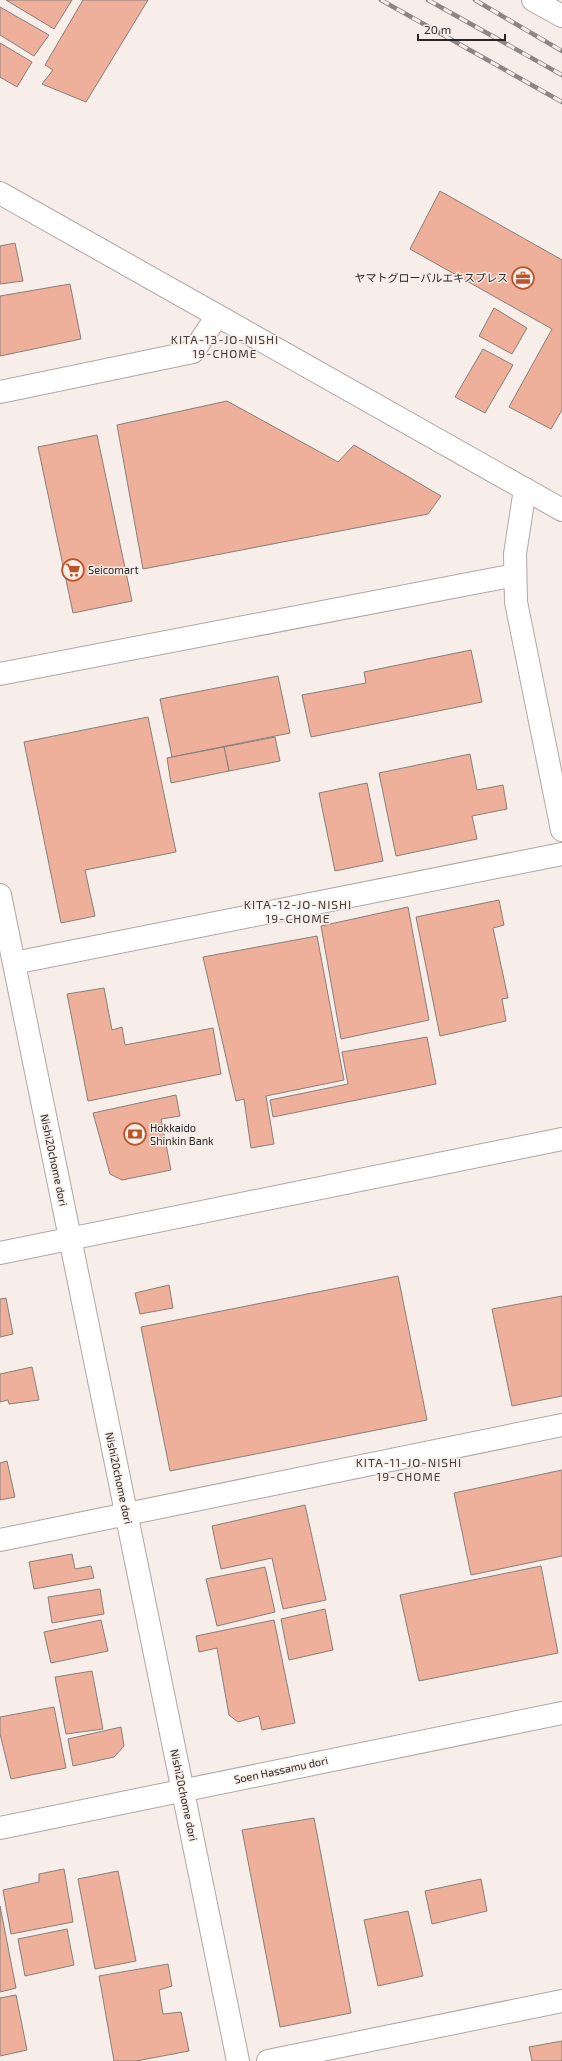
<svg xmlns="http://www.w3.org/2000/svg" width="562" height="2061" font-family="'Exo 2','Noto Sans JP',sans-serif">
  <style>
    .building { fill: #eeb09a; stroke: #877f7c }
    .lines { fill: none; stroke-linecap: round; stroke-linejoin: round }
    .street-casing { stroke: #b0a7a4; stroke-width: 24 }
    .secondary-casing { stroke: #b0a7a4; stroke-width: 24 }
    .street { stroke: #fff; stroke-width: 22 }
    .secondary { stroke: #fff; stroke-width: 22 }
    .rail-casing { stroke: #8b8583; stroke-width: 4.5 }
    .rail { stroke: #f7eeea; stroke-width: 3; stroke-dasharray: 9; stroke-linecap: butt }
    .labels { text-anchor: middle; stroke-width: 3; stroke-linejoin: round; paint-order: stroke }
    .poi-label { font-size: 11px; fill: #292625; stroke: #f7eeea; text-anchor: start }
    .street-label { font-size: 11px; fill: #292625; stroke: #f7eeea }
    .neighbourhood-label { font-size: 12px; letter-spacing: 1px; fill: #443d3b; stroke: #f7eeea }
  </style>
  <rect width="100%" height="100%" fill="#f7eeea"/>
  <g class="building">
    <path d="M6 0H72L54 29Z"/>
    <path d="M83 0H148L86 102 42 84 53 70 45 65Z"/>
    <path d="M0 7 49 35 34 56 0 35Z"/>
    <path d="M0 43 32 62 17 87 0 77Z"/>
    <path d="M440 191 562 260V410L551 429 509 407 552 329 410 249Z"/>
    <path d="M15 243 23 281 0 284V246Z"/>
    <path d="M70 284 81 339 0 356V296Z"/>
    <path d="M494 308 527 328 512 354 479 336Z"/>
    <path d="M483 349 513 365 485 413 455 397Z"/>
    <path d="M227 401 338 462 354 445 441 496 428 514 143 569 117 425Z"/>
    <path d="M97 435 132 601 73 613 38 447Z"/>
    <path d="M471 650 482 702 311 737 302 695 366 683 364 672Z"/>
    <path d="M278 676 290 733 172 757 160 699Z"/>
    <path d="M148 717 176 852 85 870 95 916 61 923 24 742Z"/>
    <path d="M275 737 280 761 229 771 224 747Z"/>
    <path d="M224 747 229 771 171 783 167 758Z"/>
    <path d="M470 754 477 790 503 785 507 809 472 816 477 839 396 856 379 773Z"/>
    <path d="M367 783 383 861 335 871 319 793Z"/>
    <path d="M499 900 504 925 493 928 508 998 502 999 506 1021 440 1036 416 917Z"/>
    <path d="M408 907 429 1020 341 1039 321 926Z"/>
    <path d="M317 936 344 1080 266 1096 274 1144 251 1148 244 1099 236 1101 203 957Z"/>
    <path d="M104 988 112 1030 122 1027 125 1045 213 1028 221 1074 88 1101 67 994Z"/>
    <path d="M427 1037 436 1084 273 1117 270 1100 348 1084 342 1052Z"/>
    <path d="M176 1095 180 1116 161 1119 171 1170 122 1180 110 1174 93 1113Z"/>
    <path d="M398 1276 427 1420 170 1471 141 1327Z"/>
    <path d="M169 1285 173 1308 140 1314 135 1293Z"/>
    <path d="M562 1296V1396L512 1406 492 1309Z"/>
    <path d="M6 1298 13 1334 0 1337V1299Z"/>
    <path d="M32 1367 39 1400 9 1404 8 1400 0 1402V1374Z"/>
    <path d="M7 1461 15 1497 0 1500V1463Z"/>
    <path d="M562 1470V1556L471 1575 454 1493Z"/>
    <path d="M305 1505 326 1600 283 1609 272 1558 221 1569 212 1526Z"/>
    <path d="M72 1554 75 1569 91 1566 94 1578 34 1589 29 1562Z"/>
    <path d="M541 1566 558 1653 419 1681 400 1595Z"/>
    <path d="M265 1567 275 1612 217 1626 206 1579Z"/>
    <path d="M100 1589 104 1614 52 1623 48 1597Z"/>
    <path d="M325 1609 333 1650 289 1660 281 1619Z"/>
    <path d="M101 1620 108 1651 51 1663 44 1632Z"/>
    <path d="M274 1620 295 1723 262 1730 259 1716 238 1722 229 1715 217 1648 199 1652 196 1636Z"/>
    <path d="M92 1671 103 1729 66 1734 55 1677Z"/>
    <path d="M54 1707 66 1768 11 1779 0 1734V1717Z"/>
    <path d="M121 1727 124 1746 114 1757 73 1766 68 1739Z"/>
    <path d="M314 1818 351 2013 280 2027 242 1830Z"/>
    <path d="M64 1869 73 1922 11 1934 3 1890 39 1882V1874Z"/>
    <path d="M118 1871 136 1961 95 1969 78 1879Z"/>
    <path d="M481 1879 487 1911 432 1924 425 1891Z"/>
    <path d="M0 1906 16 1988 0 1992Z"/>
    <path d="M408 1911 423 1976 378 1986 364 1920Z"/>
    <path d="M67 1929 74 1965 25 1976 18 1939Z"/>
    <path d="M168 1964 172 1986 159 1990 163 2014 181 2012 189 2051 136 2061H114L99 1976Z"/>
    <path d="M16 1995 27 2050 0 2056V1998Z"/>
    <path d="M562 2041V2061H532L529 2047Z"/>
  </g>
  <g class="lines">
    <g class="street-casing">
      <g id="street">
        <path d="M533 0 562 16"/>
        <path d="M0 392 193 352 217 316"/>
        <path d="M525 489 515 554 516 602 562 830"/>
        <path d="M0 674 515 575"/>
        <path d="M14 963 562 854"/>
        <path d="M0 1253 562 1139"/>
        <path d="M0 1540 562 1425"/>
        <path d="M268 2061 562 2001"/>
      </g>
    </g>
    <g class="secondary-casing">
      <g id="secondary">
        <path d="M0 193 562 510"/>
        <path d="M0 895 238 2061"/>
        <path d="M0 1828 562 1713"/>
      </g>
    </g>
    <use href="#street" class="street"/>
    <use href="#secondary" class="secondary"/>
    <g class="rail-casing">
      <g id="rail">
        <path d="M381 0 562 102"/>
        <path d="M428 0 562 75"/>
        <path d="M475 0 562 51"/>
      </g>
    </g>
    <use href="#rail" class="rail"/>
  </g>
  <defs>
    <g id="office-ring" transform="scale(1.15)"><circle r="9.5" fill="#f7eeea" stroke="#bb542a" stroke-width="1.5"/><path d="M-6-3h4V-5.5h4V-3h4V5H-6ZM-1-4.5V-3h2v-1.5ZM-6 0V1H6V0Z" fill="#bb542a"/></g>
    <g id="supermarket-ring" transform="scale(1.15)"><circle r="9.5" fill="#f7eeea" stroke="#bb542a" stroke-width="1.5"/><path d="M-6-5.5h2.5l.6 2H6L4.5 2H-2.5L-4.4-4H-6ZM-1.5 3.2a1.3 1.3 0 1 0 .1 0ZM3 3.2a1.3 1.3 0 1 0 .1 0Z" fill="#bb542a"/></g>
    <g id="bank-ring" transform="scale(1.15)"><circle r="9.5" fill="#f7eeea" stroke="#bb542a" stroke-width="1.5"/><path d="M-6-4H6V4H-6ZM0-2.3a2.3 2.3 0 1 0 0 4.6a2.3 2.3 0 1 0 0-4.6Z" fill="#bb542a"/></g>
  </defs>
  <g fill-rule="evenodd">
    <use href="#office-ring" x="523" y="278"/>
    <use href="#supermarket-ring" x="73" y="570"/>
    <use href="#bank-ring" x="135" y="1134"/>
  </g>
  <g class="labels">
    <g class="poi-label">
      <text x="508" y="282" text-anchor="end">ヤマトグローバルエキスプレス</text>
      <text x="88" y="574">Seicomart</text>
      <text x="150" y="1132">Hokkaido<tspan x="150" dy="13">Shinkin Bank</tspan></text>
    </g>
    <g class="street-label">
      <text transform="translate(54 1160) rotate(78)" y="4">Nishi20chome dori</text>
      <text transform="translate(119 1478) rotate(78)" y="4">Nishi20chome dori</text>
      <text transform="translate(281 1770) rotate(-12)" y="4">Soen Hassamu dori</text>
      <text transform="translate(184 1795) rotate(78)" y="4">Nishi20chome dori</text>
    </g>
    <g class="neighbourhood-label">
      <text x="225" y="344">KITA-13-JO-NISHI<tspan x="225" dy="14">19-CHOME</tspan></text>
      <text x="298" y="909">KITA-12-JO-NISHI<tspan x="298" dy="14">19-CHOME</tspan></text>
      <text x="409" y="1467">KITA-11-JO-NISHI<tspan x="409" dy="14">19-CHOME</tspan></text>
    </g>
  </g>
  <path d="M418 34v6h87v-6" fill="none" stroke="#292625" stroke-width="2"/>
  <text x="424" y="34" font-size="12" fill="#292625" stroke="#f7eeea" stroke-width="3" paint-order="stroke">20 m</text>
</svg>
